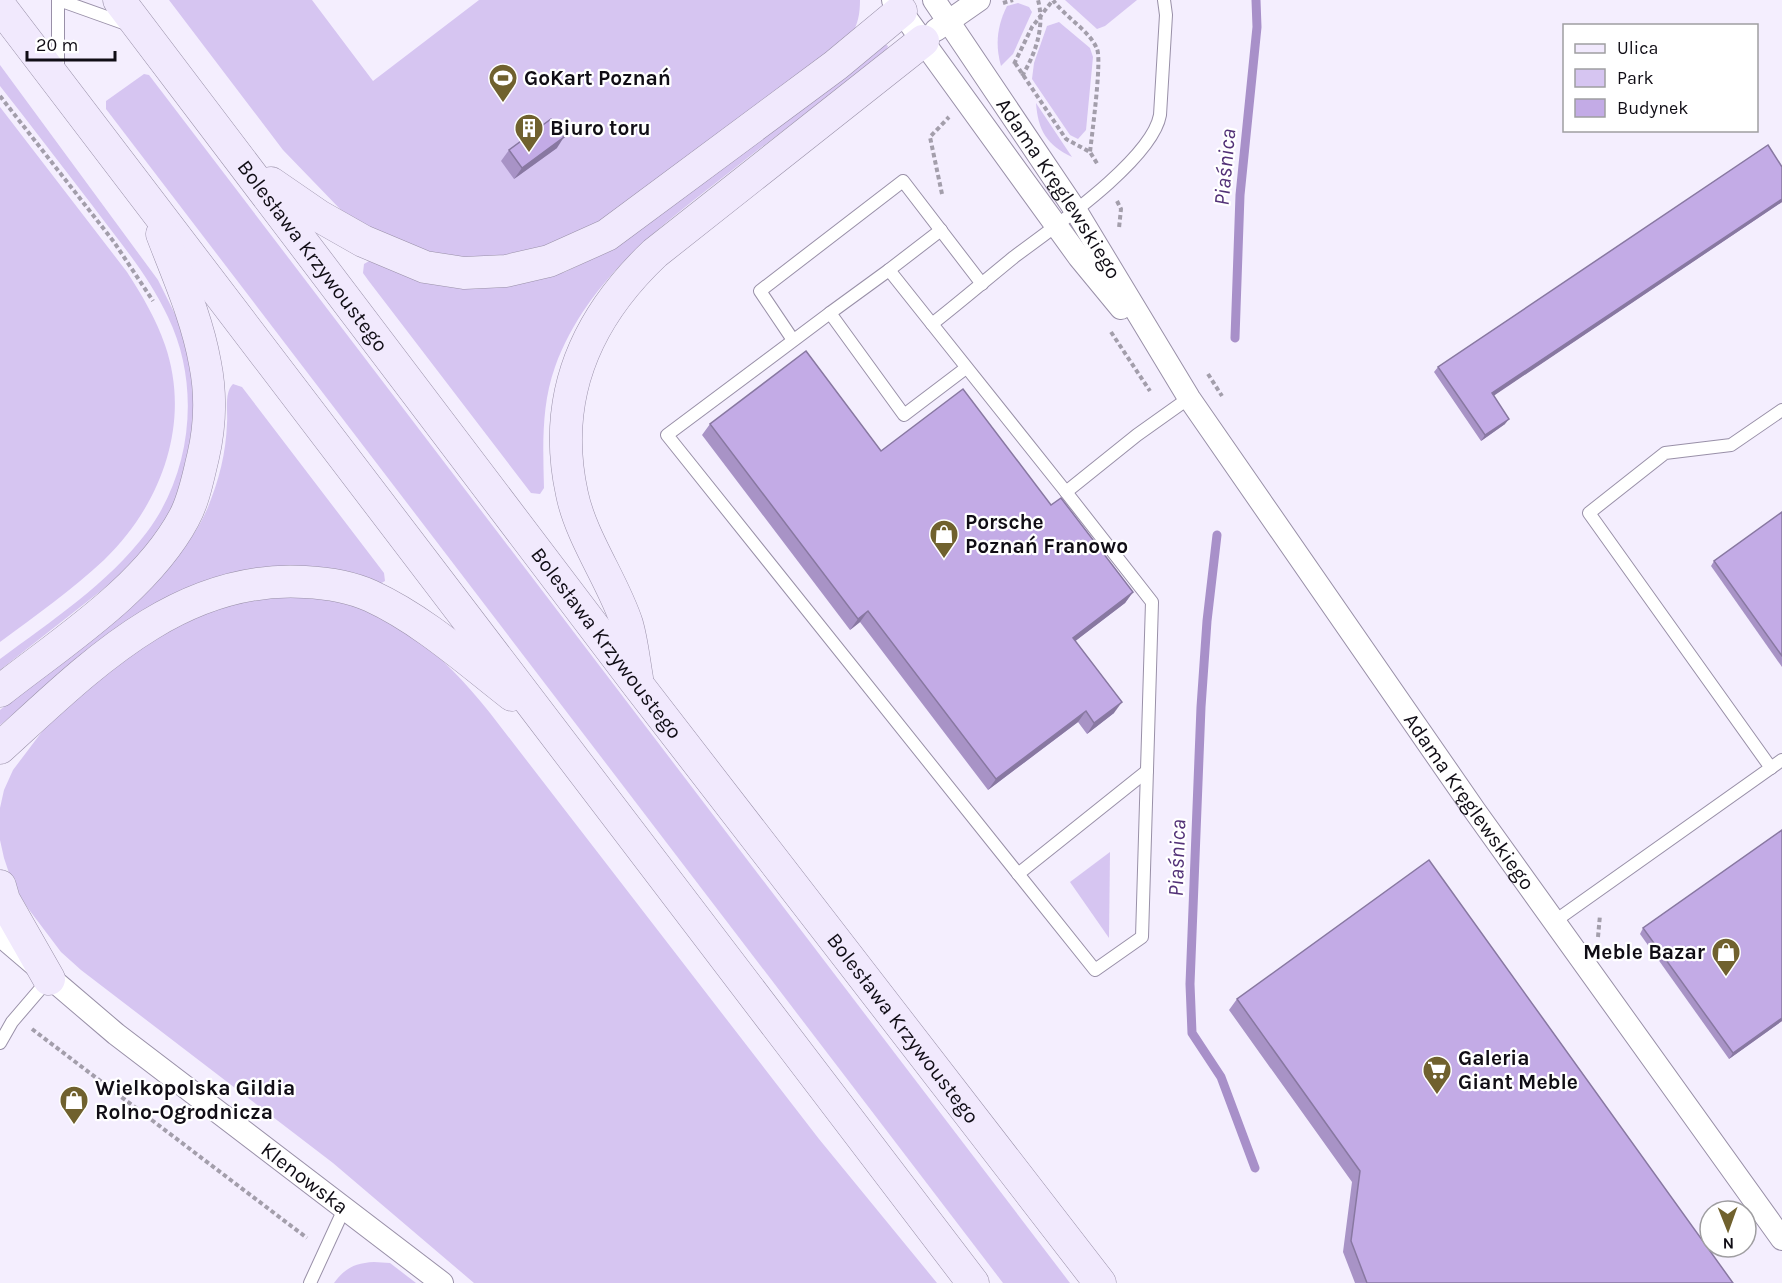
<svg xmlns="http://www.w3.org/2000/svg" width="1782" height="1283" font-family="Karla,sans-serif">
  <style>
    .green { fill: #d6c5f1 }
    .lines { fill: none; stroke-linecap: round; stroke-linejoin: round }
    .stream { stroke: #a890c9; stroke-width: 9 }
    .lane-casing { stroke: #9990a8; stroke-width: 14 }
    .street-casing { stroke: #9990a8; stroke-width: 24 }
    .secondary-casing { stroke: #9990a8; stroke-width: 33 }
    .path { stroke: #a39eab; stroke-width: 4; stroke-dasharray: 4.5 3; stroke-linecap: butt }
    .lane { stroke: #fff; stroke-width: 12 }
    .street { stroke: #fff; stroke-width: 22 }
    .secondary { stroke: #f1e9fd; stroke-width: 32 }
    .wall { fill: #a893c6 }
    .shaded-wall { fill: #8878a1 }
    .building { fill: #c3abe6; stroke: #8878a1; stroke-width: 1.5 }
    .labels { text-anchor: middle; stroke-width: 4.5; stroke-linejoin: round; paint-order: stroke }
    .poi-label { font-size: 21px; font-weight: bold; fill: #100d15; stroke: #fff; text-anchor: start }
    .street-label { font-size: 21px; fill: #100d15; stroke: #fff }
    .water-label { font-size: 22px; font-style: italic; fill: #523177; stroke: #fff }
  </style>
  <rect width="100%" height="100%" fill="#f4eefe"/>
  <g class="green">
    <path d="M169 0H312L373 81 479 0H860C860 14 858 24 851 36L590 230 537 252 478 260 437 255 359 224 341 210 283 150Z"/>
    <path d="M1065 0H1137L1105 26 1097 29Z"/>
    <path d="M1018 3 1029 7 1032 12 1013 54 1001 66C995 45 997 26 1007 6Z"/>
    <path d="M1059 22 1090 48 1093 57 1086 130 1078 139 1070 135 1032 79 1034 63 1047 26Z"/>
    <path d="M885 44 888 46 886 52C834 92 782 131 731 171 661 226 587 279 555 367 541 406 543 448 544 488L540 494 531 493 368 280 363 273 364 264 369 261 403 274 527 282 565 272 594 258Z"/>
    <path d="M0 65 158 280 184 332 195 381 191 458 174 506 158 532 121 575 0 670V659C51 621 108 584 147 532 192 472 201 385 168 317 149 276 119 241 92 205 61 165 31 125 0 86Z"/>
    <path d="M144 74 149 75 1070 1283H1003L106 109V101Z"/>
    <path d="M1036 103 1072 157C1047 145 1038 131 1036 103Z"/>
    <path d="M0 107 127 272C142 295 156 319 165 345 192 423 161 505 104 560 72 590 35 616 0 642Z"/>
    <path d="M233 384 242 387 384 573 385 581 378 585 317 570 77 666 0 725V710C64 660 177 583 208 507 219 480 226 453 227 423 228 412 224 392 233 384Z"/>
    <path d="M254 597C274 597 295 595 314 597 392 607 443 654 490 713L819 1139 937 1283H474L333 1163 81 970 61 952 27 907 12 882 4 858 0 840V808L4 790 13 770 44 729 97 681 155 638 212 609Z"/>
    <path d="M1110 852 1109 938 1070 882Z"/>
    <path d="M374 1262 390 1263 416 1283H334C345 1268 355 1263 374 1262Z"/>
  </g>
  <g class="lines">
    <g class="stream">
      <path d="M1235 338 1240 195 1257 27 1256 0"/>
      <path d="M1217 535 1207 621 1201 707 1190 984 1192 1033 1221 1077 1255 1168"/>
    </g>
    <g class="lane-casing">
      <g id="lane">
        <path d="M59 0 129 25"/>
        <path d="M1164 0 1166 15 1160 115C1152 160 1051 229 1014 257 987 279 960 302 932 324L1066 492 1137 435 1189 398"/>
        <path d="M58 71V0"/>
        <path d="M889 270 941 230"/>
        <path d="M830 313 889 270 932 324"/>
        <path d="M793 340 760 291 903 181 982 284"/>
        <path d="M966 368 904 415 830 313 667 435 1095 970 1142 937 1152 602 1066 492"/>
        <path d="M1771 768 1589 513 1665 453 1731 445 1782 410"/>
        <path d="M1018 874 1147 771"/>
        <path d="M1555 921 1782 760"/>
        <path d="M0 1043 12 1022 48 980"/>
        <path d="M310 1283 344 1209"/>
      </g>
    </g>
    <g class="street-casing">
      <g id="street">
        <path d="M893 0 1079 257 1121 308"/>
        <path id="s1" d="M934 0 1076 211 1189 398 1475 811 1782 1239"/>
        <path d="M936 30 979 0"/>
        <path id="s2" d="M0 935 116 1034 442 1283"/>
      </g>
    </g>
    <g class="secondary-casing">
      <g id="secondary">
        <path id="s3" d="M119 0 638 685 1100 1283"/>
        <path d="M0 6 973 1283"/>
        <path d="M271 183 319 216 363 241 425 267 464 273 506 271 549 261 607 235 836 65 901 11"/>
        <path d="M637 678C634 661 632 641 627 624 614 583 581 538 572 494 551 398 585 319 655 253L923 41"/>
        <path d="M0 691C62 642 146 589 184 518 194 500 198 477 203 457 210 427 211 393 205 363 197 318 178 276 162 234"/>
        <path d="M0 748C87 669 178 574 305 582 327 583 351 587 371 596 423 620 467 660 512 695"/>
        <path d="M0 886 4 900 49 979"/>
      </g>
    </g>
    <g class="path">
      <path d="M1003 3 1013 0"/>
      <path d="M1015 63 1066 139 1090 152 1098 165"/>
      <path d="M1014 64 1032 27 1053 0C1066 18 1090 31 1097 49 1102 60 1092 134 1090 152"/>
      <path d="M1022 76C1036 53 1045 26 1038 0"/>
      <path d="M0 96 114 242 153 301"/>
      <path d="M942 194 930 137 949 117"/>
      <path d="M1117 201 1121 209 1119 228"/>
      <path d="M1111 332 1150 391"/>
      <path d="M1208 374 1222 396"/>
      <path d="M1598 937 1600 915"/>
      <path d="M32 1029 307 1238"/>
    </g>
    <use href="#lane" class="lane"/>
    <use href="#street" class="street"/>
    <use href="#secondary" class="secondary"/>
  </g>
  <g class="wall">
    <path d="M557 148 514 179 501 161 509 150Z"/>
    <path d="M1782 167V202L1494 395 1505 424 1481 441 1434 372 1438 367Z"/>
    <path d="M710 424 881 451 1051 505 1133 592 1125 603 1075 641 1114 713 1087 734 1078 722 988 790 860 622 850 630 702 435Z"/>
    <path d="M1782 512V667L1711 566 1714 561Z"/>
    <path d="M1782 830V1021L1729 1059 1640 934 1643 928Z"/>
    <path d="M1237 999 1733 1283H1355L1343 1252 1352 1182 1229 1010Z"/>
  </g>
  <g class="shaded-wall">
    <path d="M564 137 557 148 514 179 522 168Z"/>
    <path d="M1782 199V202L1489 399 1492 393Z"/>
    <path d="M1509 419 1505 424 1481 441 1485 435Z"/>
    <path d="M1133 592 1125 603 1065 649 1073 638Z"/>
    <path d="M868 611 860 622 850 630 858 619Z"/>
    <path d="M1122 702 1114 713 1087 734 1094 723Z"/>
    <path d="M1086 711 1078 722 988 790 996 779Z"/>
    <path d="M1782 1018V1021L1729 1059 1733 1053Z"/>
  </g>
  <g class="building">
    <path d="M551 119 564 137 522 168 509 150Z"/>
    <path d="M1768 145 1782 167V199L1492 393 1509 419 1485 435 1438 367Z"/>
    <path d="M806 351 881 451 963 389 1051 505 1061 498 1133 592 1073 638 1122 702 1094 723 1086 711 996 779 868 611 858 619 710 424Z"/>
    <path d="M1782 512V656L1714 561Z"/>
    <path d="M1782 830V1018L1733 1053 1643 928Z"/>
    <path d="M1429 860 1733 1283H1367L1351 1241 1360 1171 1237 999Z"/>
  </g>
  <defs>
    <g id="stadium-pin" transform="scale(1.5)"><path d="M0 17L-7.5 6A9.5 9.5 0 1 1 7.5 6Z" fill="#70612e" stroke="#fff"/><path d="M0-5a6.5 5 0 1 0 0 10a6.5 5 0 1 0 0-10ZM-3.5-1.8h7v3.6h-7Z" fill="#fff"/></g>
    <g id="building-pin" transform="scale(1.5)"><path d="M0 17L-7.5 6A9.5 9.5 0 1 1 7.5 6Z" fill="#70612e" stroke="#fff"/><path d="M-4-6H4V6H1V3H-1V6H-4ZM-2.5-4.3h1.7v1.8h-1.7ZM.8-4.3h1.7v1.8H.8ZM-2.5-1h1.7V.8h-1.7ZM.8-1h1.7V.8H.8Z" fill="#fff"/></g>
    <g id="shop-pin" transform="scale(1.5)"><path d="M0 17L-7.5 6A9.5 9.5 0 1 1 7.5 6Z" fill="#70612e" stroke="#fff"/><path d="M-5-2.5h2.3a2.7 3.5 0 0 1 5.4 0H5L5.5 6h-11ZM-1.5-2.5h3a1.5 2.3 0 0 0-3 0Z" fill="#fff"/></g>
    <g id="supermarket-pin" transform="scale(1.5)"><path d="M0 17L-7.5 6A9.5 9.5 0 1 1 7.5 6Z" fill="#70612e" stroke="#fff"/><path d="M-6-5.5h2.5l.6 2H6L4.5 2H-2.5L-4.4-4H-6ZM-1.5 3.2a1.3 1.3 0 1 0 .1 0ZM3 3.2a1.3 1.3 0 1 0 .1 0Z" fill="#fff"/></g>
  </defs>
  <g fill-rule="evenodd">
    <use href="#stadium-pin" x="503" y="78"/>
    <use href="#building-pin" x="529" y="128"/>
    <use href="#shop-pin" x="944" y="534"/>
    <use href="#shop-pin" x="1726" y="952"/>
    <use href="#supermarket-pin" x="1437" y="1070"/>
    <use href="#shop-pin" x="74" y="1100"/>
  </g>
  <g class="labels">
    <g class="poi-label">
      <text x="524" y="85">GoKart Poznań</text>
      <text x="550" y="135">Biuro toru</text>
      <text x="965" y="529">Porsche<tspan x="965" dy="24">Poznań Franowo</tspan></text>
      <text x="1705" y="959" text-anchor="end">Meble Bazar</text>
      <text x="1458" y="1065">Galeria<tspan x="1458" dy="24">Giant Meble</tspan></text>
      <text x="95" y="1095">Wielkopolska Gildia<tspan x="95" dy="24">Rolno-Ogrodnicza</tspan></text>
    </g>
    <g class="street-label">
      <text dy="7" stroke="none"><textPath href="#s1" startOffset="226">Adama Kręglewskiego</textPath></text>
      <text dy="7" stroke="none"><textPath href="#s3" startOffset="321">Bolesława Krzywoustego</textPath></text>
      <text dy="7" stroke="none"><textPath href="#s3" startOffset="807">Bolesława Krzywoustego</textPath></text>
      <text dy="7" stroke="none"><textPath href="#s1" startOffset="964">Adama Kręglewskiego</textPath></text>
      <text dy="7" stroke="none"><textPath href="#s3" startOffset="1293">Bolesława Krzywoustego</textPath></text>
      <text dy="7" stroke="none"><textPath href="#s2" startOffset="390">Klenowska</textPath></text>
    </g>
    <g class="water-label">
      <text transform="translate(1224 167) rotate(-85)" y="8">Piaśnica</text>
      <text transform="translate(1176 858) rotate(-88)" y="8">Piaśnica</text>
    </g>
  </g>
  <rect x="1563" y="24" width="195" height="108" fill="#ffffff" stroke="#9f9ea1" stroke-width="1.5"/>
  <rect x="1575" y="44" width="30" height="9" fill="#f1e9fd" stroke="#9f9ea1" stroke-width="1.5"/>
  <text x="1617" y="54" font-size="18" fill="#100d15">Ulica</text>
  <rect x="1575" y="69" width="30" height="18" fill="#d6c5f1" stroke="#9f9ea1" stroke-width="1.5"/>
  <text x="1617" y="84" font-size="18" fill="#100d15">Park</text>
  <rect x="1575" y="99" width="30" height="18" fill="#c3abe6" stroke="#9f9ea1" stroke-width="1.5"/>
  <text x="1617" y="114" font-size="18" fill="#100d15">Budynek</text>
  <g transform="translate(1728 1229) rotate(179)"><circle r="28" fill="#ffffff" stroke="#9f9ea1" stroke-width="1.5"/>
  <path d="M0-4.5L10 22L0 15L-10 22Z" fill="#70612e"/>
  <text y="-9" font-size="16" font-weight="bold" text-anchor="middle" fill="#100d15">N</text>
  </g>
  <path d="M27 51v9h88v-9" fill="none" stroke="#100d15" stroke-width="3"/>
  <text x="36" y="51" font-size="18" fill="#100d15" stroke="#ffffff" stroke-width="4.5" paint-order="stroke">20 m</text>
</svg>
